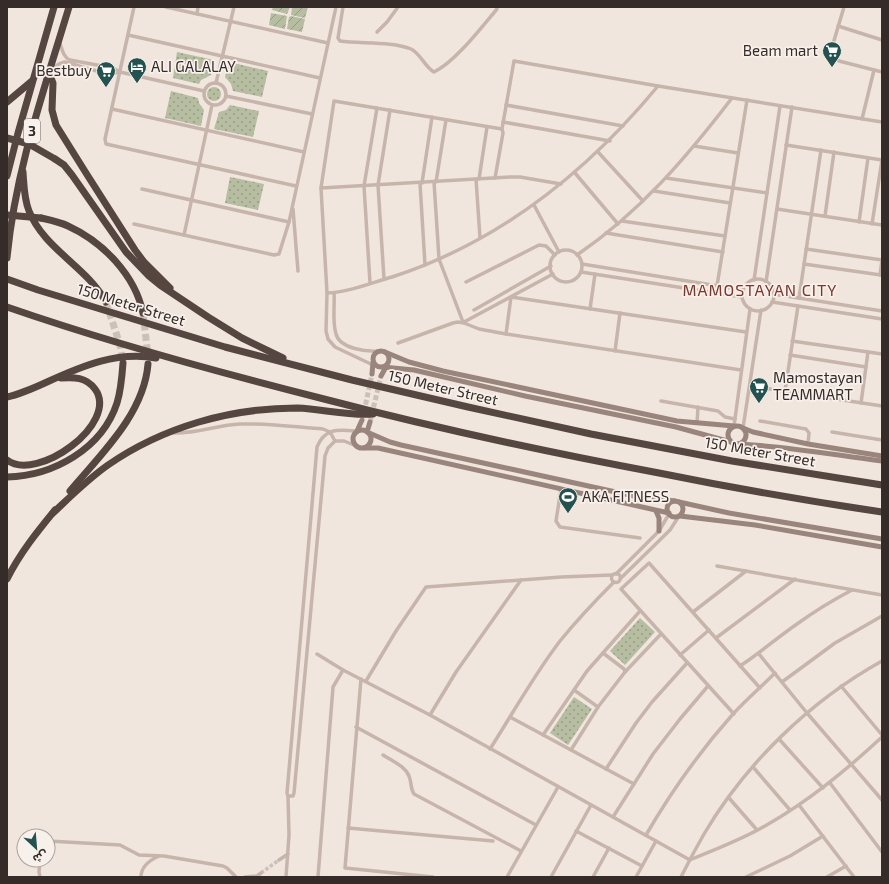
<svg xmlns="http://www.w3.org/2000/svg" width="889" height="884" font-family="'Exo 2','Noto Sans Arabic',sans-serif">
  <style>
    .grass { fill: url(#grass-dots) }
    .garden { fill: url(#garden-furrows) }
    .lines { fill: none; stroke-linecap: round; stroke-linejoin: round }
    .street-tunnel { stroke: #cbc1ba; stroke-width: 3.5; stroke-dasharray: 3.5 2; stroke-linecap: butt }
    .secondary-tunnel { stroke: #cbc1ba; stroke-width: 5; stroke-dasharray: 5 2.5; stroke-linecap: butt }
    .highway-tunnel { stroke: #cbc1ba; stroke-width: 7; stroke-dasharray: 7 3.5; stroke-linecap: butt }
    .street { stroke: #c7b5ab; stroke-width: 3.5 }
    .secondary { stroke: #9a857d; stroke-width: 5 }
    .highway { stroke: #554642; stroke-width: 7 }
    .highway-bridge { stroke: #554642; stroke-width: 7 }
    .labels { text-anchor: middle; stroke-width: 3.5; stroke-linejoin: round; paint-order: stroke }
    .shield { fill: #f8f0ea; stroke: #706764; stroke-width: 1 }
    .shield-label { font-size: 14px; font-weight: bold; fill: #352c2a }
    .poi-label { font-size: 15px; fill: #352c2a; stroke: #f8f0ea; text-anchor: start }
    .street-label { font-size: 15px; fill: #352c2a; stroke: #f8f0ea }
    .neighbourhood-label { font-size: 16px; letter-spacing: 1px; fill: #7b372c; stroke: #f8f0ea }
  </style>
  <defs>
    <pattern id="grass-dots" width="8" height="8" patternUnits="userSpaceOnUse"><rect width="8" height="8" fill="#b6bda0"/><path d="M2 2h.1M6 6h.1" fill="none" stroke="#959a83" stroke-width="1.8" stroke-linecap="round"/></pattern>
    <pattern id="garden-furrows" width="10" height="10" patternUnits="userSpaceOnUse"><rect width="10" height="10" fill="#b6bda0"/><path d="M-1 1l2-2M0 10L10 0M9 11l2-2" fill="none" stroke="#959a83"/></pattern>
  </defs>
  <rect width="100%" height="100%" fill="#f0e6de"/>
  <g class="grass">
    <path d="M177 52 214 60 211 75 201 80 199 84 173 78Z"/>
    <path d="M229 62 268 71 262 97 233 91 231 84 225 77Z"/>
    <circle cx="214" cy="94" r="7"/>
    <path d="M171 91 198 98 199 103 204 110 201 126 165 118Z"/>
    <path d="M230 105 259 111 253 137 214 129 219 112 226 110Z"/>
    <path d="M230 177 264 184 258 210 225 203Z"/>
    <path d="M640 618 655 632 625 665 610 651Z"/>
    <path d="M574 697 592 709 568 745 550 733Z"/>
  </g>
  <g class="garden">
    <path d="M273 7H290L287 14 272 10Z"/>
    <path d="M292 7H308L305 18 291 15Z"/>
    <path d="M271 13 287 16 285 29 269 25Z"/>
    <path d="M291 16 305 19 302 32 287 29 289 17Z"/>
  </g>
  <g class="lines">
    <path class="street-tunnel" d="M261 873 279 860"/>
    <g class="secondary-tunnel">
      <path d="M364 412 372 374"/>
      <path d="M370 422 381 376"/>
    </g>
    <g class="highway-tunnel">
      <path d="M106 302 120 345 123 363"/>
      <path d="M143 313 148 356"/>
    </g>
    <g class="street">
      <path d="M134 7 105 139 106 144 296 186"/>
      <path d="M166 7 328 43"/>
      <path d="M343 7 338 38 340 41C360 44 392 41 411 49 420 53 425 67 434 72 455 62 481 28 497 9"/>
      <path d="M844 7 830 54 839 61 882 72"/>
      <path d="M197 14 198 7"/>
      <path d="M838 26 882 40"/>
      <path d="M377 32 387 22 398 7"/>
      <path d="M128 35 320 78"/>
      <path d="M60 43C62 49 63 57 70 60L113 68 120 72 204 91"/>
      <path d="M51 70 59 64 65 62C79 65 108 77 120 72"/>
      <circle cx="215" cy="94" r="11"/>
      <path d="M216 83 234 7"/>
      <path d="M226 96 312 114"/>
      <path d="M506 105 623 126"/>
      <path d="M112 109 304 152"/>
      <path d="M862 119 874 70"/>
      <path d="M503 122 610 141"/>
      <path d="M786 145 882 160"/>
      <path d="M694 146 738 153"/>
      <path d="M598 152 643 201"/>
      <path d="M575 173 618 224"/>
      <path d="M495 178 503 133 502 129 514 61 658 86 882 122"/>
      <path d="M666 178 767 193"/>
      <path d="M476 179 480 238"/>
      <path d="M479 179 487 127"/>
      <path d="M434 182 439 259 463 322"/>
      <path d="M436 182 446 120"/>
      <path d="M420 183 425 265"/>
      <path d="M422 183 432 117"/>
      <path d="M321 188 510 177H520L561 184"/>
      <path d="M142 189 289 222"/>
      <path d="M654 191 730 203"/>
      <path d="M534 205 559 252"/>
      <path d="M293 209 298 271"/>
      <path d="M777 209 882 225"/>
      <path d="M825 216 834 152"/>
      <path d="M622 221 725 236"/>
      <path d="M859 222 868 158"/>
      <path d="M134 224 274 255 279 254 289 222 336 7"/>
      <path d="M872 224 882 160"/>
      <path d="M606 233 723 252"/>
      <path d="M184 235 212 105"/>
      <path d="M806 249 882 260 880 275"/>
      <circle cx="566" cy="266" r="16"/>
      <path d="M577 255C640 212 686 158 732 98"/>
      <path d="M582 264 743 290"/>
      <path d="M804 264 881 275"/>
      <path d="M581 272 742 297"/>
      <path d="M384 279 378 185 390 110"/>
      <circle cx="758" cy="295" r="16"/>
      <path d="M754 280 780 106"/>
      <path d="M466 282 539 245 546 246 555 255"/>
      <path d="M766 282 792 107"/>
      <path d="M370 283 364 186 377 108"/>
      <path d="M717 286 747 100"/>
      <path d="M327 293C349 292 371 283 392 277 500 242 586 173 658 86"/>
      <path d="M334 293C335 305 332 321 336 334 340 349 367 352 380 351"/>
      <path d="M773 294 882 311"/>
      <path d="M799 298 821 150"/>
      <path d="M772 302 882 319"/>
      <path d="M590 309 595 274"/>
      <path d="M474 310 551 266"/>
      <path d="M464 322 553 274"/>
      <path d="M506 334 511 297 746 332"/>
      <path d="M792 341 882 354"/>
      <path d="M398 343 453 323 458 322 464 323 479 329 506 334 741 370"/>
      <path d="M615 351 620 313"/>
      <path d="M790 355 866 367"/>
      <path d="M375 366 335 347 328 339 326 331 327 293 321 188 334 101 502 129"/>
      <path d="M750 386 882 406"/>
      <path d="M785 391 798 306"/>
      <path d="M661 401 718 411 725 417 735 419"/>
      <path d="M861 403 868 352"/>
      <path d="M760 421 806 429 809 433 808 444"/>
      <path d="M697 423 698 407"/>
      <path d="M734 426 750 309"/>
      <path d="M743 428 761 310"/>
      <path d="M832 432 882 440"/>
      <path d="M173 433C196 434 217 425 240 424 267 423 296 427 323 429L330 432 335 441"/>
      <path d="M354 445 344 441H335L328 448 325 456 294 793 293 796H288L287 793 317 447C325 427 339 430 357 431"/>
      <path d="M561 489 556 521 560 527 640 538"/>
      <path d="M717 566 882 595"/>
      <circle cx="616" cy="578" r="4.5"/>
      <path d="M616 574 659 531 669 514"/>
      <path d="M620 579 670 530 679 516"/>
      <path d="M693 612 746 571"/>
      <path d="M716 638 795 579"/>
      <path d="M603 653 624 669 625 672"/>
      <path d="M317 654 343 670 430 715 690 860C716 849 741 840 765 826 809 801 845 771 882 737"/>
      <path d="M759 654 807 713 882 800"/>
      <path d="M680 655 709 630"/>
      <path d="M740 666C760 653 778 637 797 624 815 611 833 600 852 590"/>
      <path d="M361 679 345 868 433 877"/>
      <path d="M366 681 396 631 426 587 561 577 612 575"/>
      <path d="M782 682 835 643 882 616"/>
      <path d="M841 686 882 735"/>
      <path d="M574 690 598 707"/>
      <path d="M734 714 621 589 649 563 760 688"/>
      <path d="M430 715 456 672 521 580"/>
      <path d="M510 717 634 784"/>
      <path d="M356 727 536 825"/>
      <path d="M543 735 587 671 640 611"/>
      <path d="M779 739 823 788"/>
      <path d="M490 749C513 713 534 675 560 641 577 620 595 601 614 582"/>
      <path d="M571 750 598 707 625 672 661 634"/>
      <path d="M383 755C392 761 405 766 409 776 412 783 410 788 414 794L521 851"/>
      <path d="M753 767 790 810"/>
      <path d="M606 769 636 723 652 702 687 663"/>
      <path d="M830 783 882 852"/>
      <path d="M729 798 757 830"/>
      <path d="M799 805 854 877"/>
      <path d="M613 817 653 754 680 719 708 686"/>
      <path d="M348 828 493 841"/>
      <path d="M576 831 642 866"/>
      <path d="M646 835C671 792 700 751 733 714 746 700 761 687 775 673"/>
      <path d="M48 841 120 845 139 855 164 856 223 866 227 868 236 877"/>
      <path d="M279 860 288 854"/>
      <path d="M40 877 39 872 40 860"/>
      <path d="M141 877C141 866 150 860 159 856"/>
      <path d="M245 877 257 876 261 873"/>
      <path d="M286 877 289 835 288 796"/>
      <path d="M318 877 333 687 343 670"/>
      <path d="M507 877 558 787"/>
      <path d="M551 877 591 805"/>
      <path d="M593 877 609 848"/>
      <path d="M636 877 656 841"/>
      <path d="M681 877C688 863 696 848 704 834 746 763 810 701 882 661"/>
      <path d="M746 877 790 856 823 836"/>
      <path d="M827 877 846 866"/>
    </g>
    <g class="secondary">
      <circle cx="381" cy="359" r="8"/>
      <path d="M385 352 409 362 443 371 677 421 734 426"/>
      <path d="M383 367 414 370 525 396 676 427 731 442"/>
      <path d="M372 374 373 362"/>
      <path d="M381 376 387 365"/>
      <path d="M370 422 367 432 390 442 401 445 634 496 675 501"/>
      <circle cx="737" cy="435" r="9"/>
      <path d="M743 428 753 432 808 444 882 456"/>
      <circle cx="362" cy="439" r="9"/>
      <path d="M357 431 362 420"/>
      <path d="M738 444C786 446 834 455 882 461"/>
      <path d="M365 448H378L669 513"/>
      <circle cx="675" cy="509" r="8"/>
      <path d="M679 502 729 513 882 539"/>
      <path d="M656 511 659 518V531"/>
      <path d="M680 516 755 525 882 547"/>
    </g>
    <g class="highway">
      <path d="M49 73 53 83 52 110 56 125 86 173 135 250 144 262 170 288"/>
      <path d="M7 102 32 81"/>
      <path d="M55 159 64 165 72 175 126 252 149 276 160 285 208 317 242 338 283 358"/>
      <path d="M23 172C24 185 24 199 29 211 44 249 87 267 106 302"/>
      <path d="M7 176 18 133 54 7"/>
      <path d="M41 218C50 220 60 222 68 226 103 242 135 275 143 313"/>
      <path d="M7 258C15 172 44 90 69 7"/>
      <path d="M7 279 38 290 225 347 352 380 468 407 591 434 732 461 882 485"/>
      <path d="M7 307C111 343 217 372 324 399 435 428 547 452 659 473 733 488 807 501 882 512"/>
      <path d="M7 397C21 394 34 388 47 382 82 366 117 351 156 358"/>
      <path d="M7 460C37 483 120 423 95 389 86 377 74 377 61 378"/>
      <path d="M7 477C53 476 102 449 117 403 121 390 122 377 123 363"/>
      <path d="M70 491C101 454 144 414 148 364"/>
      <path d="M53 513C71 496 88 479 108 465 163 427 230 408 297 408 323 409 348 416 373 414"/>
      <path d="M7 579C20 553 37 532 55 510"/>
    </g>
    <g class="highway-bridge">
      <path d="M7 138 29 144 55 159"/>
      <path d="M7 215 41 218"/>
    </g>
  </g>
  <defs>
    <g id="supermarket-pin" transform="scale(1)"><path d="M0 17L-7.5 6A9.5 9.5 0 1 1 7.5 6Z" fill="#245251" stroke="#f8f0ea"/><path d="M-6-5.5h2.5l.6 2H6L4.5 2H-2.5L-4.4-4H-6ZM-1.5 3.2a1.3 1.3 0 1 0 .1 0ZM3 3.2a1.3 1.3 0 1 0 .1 0Z" fill="#fff"/></g>
    <g id="hotel-pin" transform="scale(1)"><path d="M0 17L-7.5 6A9.5 9.5 0 1 1 7.5 6Z" fill="#245251" stroke="#f8f0ea"/><path d="M-6-4.5h1.5V1H6V5H4.5V3h-9V5H-6ZM-4 0a1.8 1.8 0 1 1 3.6 0ZM.5 0V-2.5h3Q6-2.5 6 0Z" fill="#fff"/></g>
    <g id="stadium-pin" transform="scale(1)"><path d="M0 17L-7.5 6A9.5 9.5 0 1 1 7.5 6Z" fill="#245251" stroke="#f8f0ea"/><path d="M0-5a6.5 5 0 1 0 0 10a6.5 5 0 1 0 0-10ZM-3.5-1.8h7v3.6h-7Z" fill="#fff"/></g>
  </defs>
  <g fill-rule="evenodd">
    <use href="#supermarket-pin" x="832" y="51"/>
    <use href="#hotel-pin" x="137" y="67"/>
    <use href="#supermarket-pin" x="106" y="71"/>
    <use href="#supermarket-pin" x="759" y="387"/>
    <use href="#stadium-pin" x="568" y="497"/>
  </g>
  <g class="labels">
    <rect class="shield" x="24" y="119" width="16" height="24" rx="3"/>
    <g class="shield-label">
      <text x="32" y="136">3</text>
    </g>
    <g class="poi-label">
      <text x="818" y="56" text-anchor="end">Beam mart</text>
      <text x="151" y="72">ALI GALALAY</text>
      <text x="92" y="76" text-anchor="end">Bestbuy</text>
      <text x="773" y="383">Mamostayan<tspan x="773" dy="17">TEAMMART</tspan></text>
      <text x="582" y="502">AKA FITNESS</text>
    </g>
    <g class="street-label">
      <text transform="translate(131 305) rotate(17)" y="5">150 Meter Street</text>
      <text transform="translate(443 388) rotate(13)" y="5">150 Meter Street</text>
      <text transform="translate(760 452) rotate(10)" y="5">150 Meter Street</text>
    </g>
    <g class="neighbourhood-label">
      <text x="760" y="296">MAMOSTAYAN CITY</text>
    </g>
  </g>
  <rect width="889" height="884" fill="none" stroke="#352c2a" stroke-width="16"/>
  <g transform="translate(36 848) rotate(154)"><circle r="19" fill="#f8f0ea" stroke="#aaa29d"/>
  <path d="M0-3L7 15L0 10L-7 15Z" fill="#245251"/>
  <text y="-6" font-size="11" font-weight="bold" text-anchor="middle" fill="#352c2a">ش</text>
  </g>
</svg>
